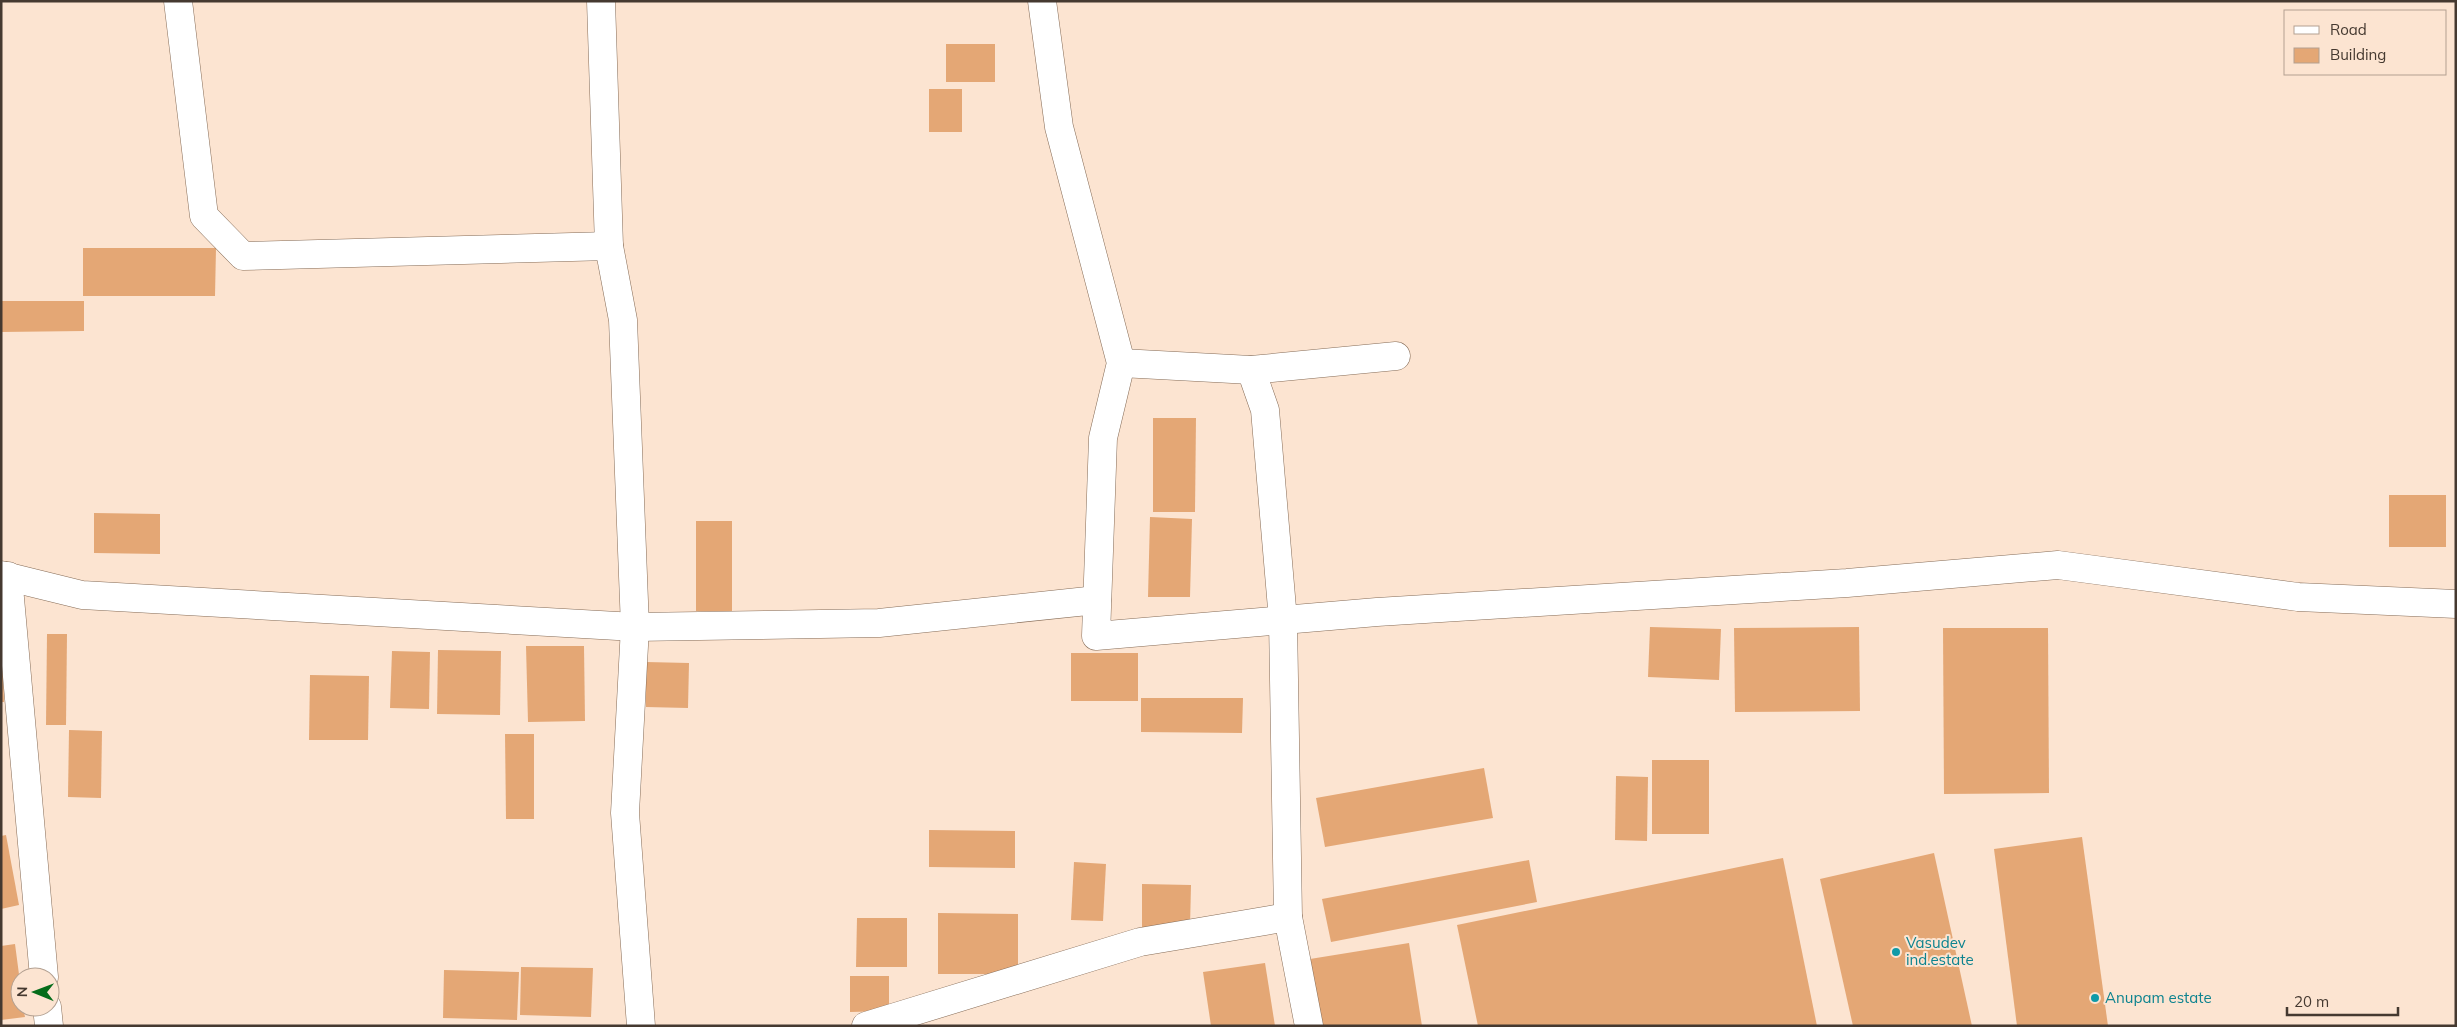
<svg xmlns="http://www.w3.org/2000/svg" width="2457" height="1027" font-family="Mulish,sans-serif">
  <style>
    .building { fill: #e4a775 }
    .lines { fill: none; stroke-linecap: round; stroke-linejoin: round }
    .street-casing { stroke: #866c57; stroke-width: 29 }
    .street { stroke: #fff; stroke-width: 28 }
    .culture-dot { fill: #0f9aa8; stroke: #fce4d1; stroke-width: 2 }
    .labels { text-anchor: middle; stroke-width: 4; stroke-linejoin: round; paint-order: stroke }
    .culture-label { font-size: 15px; fill: #0d838f; stroke: #fce4d1; text-anchor: start }
  </style>
  <rect width="100%" height="100%" fill="#fce4d1"/>
  <g class="building">
    <rect x="946" y="44" width="49" height="38"/>
    <rect x="929" y="89" width="33" height="43"/>
    <path d="M83 248H216L215 296H83Z"/>
    <path d="M1 301H84V331L1 332Z"/>
    <path d="M1153 418H1196L1195 512H1153Z"/>
    <rect x="2389" y="495" width="57" height="52"/>
    <path d="M94 513 160 514V554L94 553Z"/>
    <path d="M1150 517 1192 519 1190 597H1148Z"/>
    <rect x="696" y="521" width="36" height="90"/>
    <path d="M1650 627 1721 629 1719 680 1648 677Z"/>
    <path d="M1859 627 1860 711 1735 712 1734 628Z"/>
    <path d="M1943 628H2048L2049 793 1944 794Z"/>
    <path d="M47 634H67L66 725H46Z"/>
    <path d="M526 646H584L585 721 528 722Z"/>
    <path d="M438 650 501 651 500 715 437 714Z"/>
    <path d="M392 651 430 652 429 709 390 708Z"/>
    <rect x="1071" y="653" width="67" height="48"/>
    <path d="M1 662H3L4 702H1Z"/>
    <path d="M646 662 689 663 688 708 646 707Z"/>
    <path d="M310 675 369 676 368 740H309Z"/>
    <path d="M1141 698H1243L1242 733 1141 732Z"/>
    <path d="M69 730 102 731 101 798 68 797Z"/>
    <path d="M505 734H534V819H506Z"/>
    <rect x="1652" y="760" width="57" height="74"/>
    <path d="M1484 768 1493 818 1325 847 1316 798Z"/>
    <path d="M1616 776 1648 777 1647 841 1615 840Z"/>
    <path d="M929 830 1015 831V868L929 867Z"/>
    <path d="M6 835 19 905 1 909V836Z"/>
    <path d="M2082 837 2108 1026H2017L1994 849Z"/>
    <path d="M1934 853 1972 1026H1853L1820 879Z"/>
    <path d="M1783 858 1817 1026H1478L1457 925Z"/>
    <path d="M1529 860 1537 902 1331 942 1322 899Z"/>
    <path d="M1074 862 1106 864 1103 921 1071 920Z"/>
    <path d="M1142 884 1191 885 1190 927H1142Z"/>
    <path d="M938 913 1018 914V974H938Z"/>
    <path d="M857 918H907V967H856Z"/>
    <path d="M1409 943 1422 1026H1320L1310 959Z"/>
    <path d="M15 944 20 982V1007H23L25 1017 1 1020V946Z"/>
    <path d="M1265 963 1275 1026H1211L1203 972Z"/>
    <path d="M521 967 593 968 591 1017 520 1015Z"/>
    <path d="M444 970 519 972 517 1020 443 1018Z"/>
    <path d="M850 976H889V1011L850 1012Z"/>
  </g>
  <g class="lines">
    <g class="street-casing">
      <g id="street">
        <path d="M178 1 204 216 243 256 609 246"/>
        <path d="M601 1 609 246 623 320 635 627 625 813 641 1026"/>
        <path d="M1042 1 1059 127 1121 363 1103 438 1096 636 1377 612 1847 583 2058 565 2298 597 2456 604"/>
        <path d="M1121 363 1251 370 1396 356"/>
        <path d="M1251 370 1265 410 1283 620 1288 917 1309 1026"/>
        <path d="M1 575 82 595 635 627 879 623 1097 600"/>
        <path d="M8 576 44 977"/>
        <path d="M47 1007 49 1026"/>
        <path d="M866 1026 1140 942 1288 917"/>
      </g>
    </g>
    <use href="#street" class="street"/>
  </g>
  <g class="culture-dot">
    <circle cx="1896" cy="952" r="5"/>
    <circle cx="2095" cy="998" r="5"/>
  </g>
  <g class="labels">
    <g class="culture-label">
      <text x="1906" y="948">Vasudev<tspan x="1906" dy="17">ind.estate</tspan></text>
      <text x="2105" y="1003">Anupam estate</text>
    </g>
  </g>
  <rect width="2457" height="1027" fill="none" stroke="#453930" stroke-width="5"/>
  <rect x="2284" y="10" width="162" height="65" fill="#fce4d1" stroke="#b3a091"/>
  <rect x="2294" y="26" width="25" height="8" fill="#ffffff" stroke="#b3a091"/>
  <text x="2330" y="35" font-size="15" fill="#453930">Road</text>
  <rect x="2294" y="48" width="25" height="15" fill="#e4a775" stroke="#b3a091"/>
  <text x="2330" y="60" font-size="15" fill="#453930">Building</text>
  <g transform="translate(35 992) rotate(271)"><circle r="24" fill="#fce4d1" stroke="#b3a091"/>
  <path d="M0-4L9 19L0 12L-9 19Z" fill="#056c1a"/>
  <text y="-8" font-size="14" font-weight="bold" text-anchor="middle" fill="#453930">N</text>
  </g>
  <path d="M2287 1007v8h111v-8" fill="none" stroke="#453930" stroke-width="2.5"/>
  <text x="2294" y="1007" font-size="15" fill="#453930" stroke="#fce4d1" stroke-width="4" paint-order="stroke">20 m</text>
</svg>
